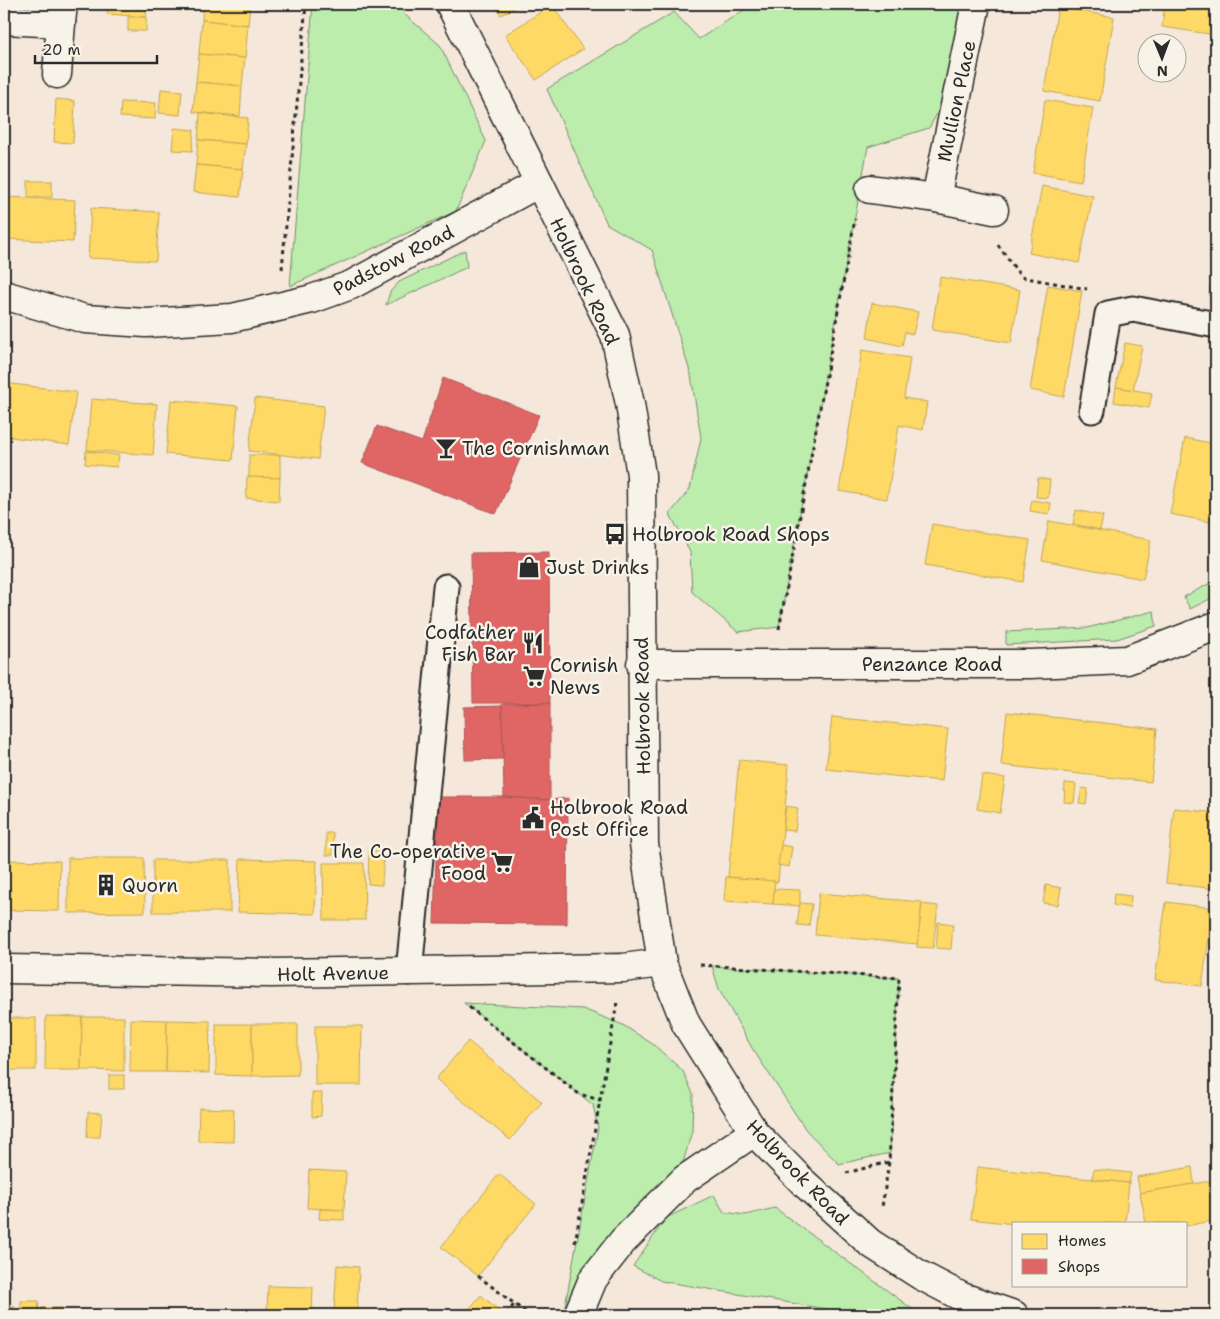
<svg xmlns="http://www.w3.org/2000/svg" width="1220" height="1319" font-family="'Shantell Sans',sans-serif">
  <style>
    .green { fill: #bcedad; stroke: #748c6c }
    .homes { fill: #ffd966; stroke: #bfa554 }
    .shops { fill: #e06666; stroke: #aa5454 }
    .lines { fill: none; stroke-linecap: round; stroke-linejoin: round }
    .service-casing { stroke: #2b2b2b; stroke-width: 29 }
    .minor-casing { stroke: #2b2b2b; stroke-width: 31 }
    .path { stroke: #2b2b2b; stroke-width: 3; stroke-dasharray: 4 4; stroke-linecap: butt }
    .service { stroke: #f7f3e8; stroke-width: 25 }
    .minor { stroke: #f7f3e8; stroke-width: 28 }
    .labels { text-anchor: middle; stroke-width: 5; stroke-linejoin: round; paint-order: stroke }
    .street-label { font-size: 19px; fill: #2b2b2b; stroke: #f7f3e8 }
    .poi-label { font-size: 19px; fill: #2b2b2b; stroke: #f7f3e8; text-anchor: start }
  </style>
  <rect width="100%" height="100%" fill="#f5e7da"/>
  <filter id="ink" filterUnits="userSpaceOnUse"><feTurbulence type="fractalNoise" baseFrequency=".02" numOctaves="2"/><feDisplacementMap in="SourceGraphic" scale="10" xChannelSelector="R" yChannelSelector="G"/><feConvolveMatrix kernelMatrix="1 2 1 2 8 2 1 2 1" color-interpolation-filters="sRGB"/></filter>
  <g filter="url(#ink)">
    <g class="green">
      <path d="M313 4H399L404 14 440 45 486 141 456 211 290 286Z"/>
      <path d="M753 4H965L944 101 929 128 868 147 779 627 738 632 692 592 690 552 670 514 690 489 701 438 691 375 652 250 607 224 547 89 674 12 699 39Z"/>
      <path d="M465 250 467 267 386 305 390 292 399 282Z"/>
      <path d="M1216 580V596L1190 609 1184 597Z"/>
      <path d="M1154 611 1156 626 1117 639 1006 645V632L1087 628Z"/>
      <path d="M712 966 899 978 890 1153 839 1164 806 1130 752 1048 719 989Z"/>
      <path d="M464 1003 583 1009 623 1025 654 1045 683 1071 693 1094 692 1131 682 1166 574 1306H565L598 1128 593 1105Z"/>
      <path d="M714 1195 724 1212 745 1215 775 1208 915 1311 912 1315H861L661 1281 633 1266 666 1218Z"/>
    </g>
    <g class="homes">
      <path d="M108 4H147L146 17 107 14Z"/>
      <path d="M203 4H250L248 25 202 20Z"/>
      <path d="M494 4H521L501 15Z"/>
      <path d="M1165 4H1216V35L1162 27Z"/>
      <path d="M552 5 583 49 536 80 505 35Z"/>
      <path d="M1058 7 1114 17 1100 101 1044 91Z"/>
      <rect x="128" y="17" width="18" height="14"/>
      <path d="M202 20 248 25 245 58 199 54Z"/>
      <path d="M199 54 245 58 242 86 196 82Z"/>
      <path d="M196 82 242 86 240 116 193 112Z"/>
      <path d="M161 89 182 91 180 115 159 113Z"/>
      <path d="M56 99 75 101 73 143 54 142Z"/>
      <path d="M1045 100 1093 108 1081 181 1033 173Z"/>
      <path d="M121 102 156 103 155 119 120 117Z"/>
      <path d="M200 113 248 118 246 144 198 140Z"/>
      <path d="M174 128 194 130 192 151 172 150Z"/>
      <path d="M198 140 246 144 243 169 196 165Z"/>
      <path d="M196 165 243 169 240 197 193 192Z"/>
      <rect x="28" y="181" width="24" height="16"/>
      <path d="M1042 186 1093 196 1079 263 1029 253Z"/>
      <path d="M4 197 75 200 73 242 4 239Z"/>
      <path d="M91 208 159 212 156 261 88 258Z"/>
      <path d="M940 277 1020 290 1011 343 932 330Z"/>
      <path d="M1048 285 1082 291 1064 397 1030 390Z"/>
      <path d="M1210 285 1216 286V297L1209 296Z"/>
      <path d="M872 303 918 312 913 334 905 332 902 346 867 338Z"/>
      <path d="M1125 343 1142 346 1133 390 1116 387Z"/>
      <path d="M862 350 910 358 904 398 927 402 923 430 899 425 887 499 839 491Z"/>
      <path d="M4 383 76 392 69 445 4 436Z"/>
      <path d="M1116 387 1152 393 1149 408 1114 402Z"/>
      <path d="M255 398 324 406 318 459 249 451Z"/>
      <path d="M91 399 157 404 153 455 87 450Z"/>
      <path d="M171 400 238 406 233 460 166 454Z"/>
      <path d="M1185 438 1216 444V523L1170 514Z"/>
      <path d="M86 451 119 455 117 467 85 464Z"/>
      <rect x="249" y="455" width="31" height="23"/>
      <path d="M247 477 280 478 279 501 246 498Z"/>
      <path d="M1038 478 1050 480 1048 498 1036 497Z"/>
      <path d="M1032 500 1051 503 1049 514 1030 511Z"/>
      <path d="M1076 510 1103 516 1100 530 1073 524Z"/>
      <path d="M1049 521 1151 540 1143 579 1042 560Z"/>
      <path d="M932 524 1030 540 1023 582 925 565Z"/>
      <path d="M1007 712 1157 729 1151 782 1001 765Z"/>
      <path d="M832 717 948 729 942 781 826 769Z"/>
      <path d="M739 760 789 765 778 882 728 877Z"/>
      <path d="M982 775 1005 778 1000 813 977 809Z"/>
      <path d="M1065 783 1076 784 1074 803 1064 802Z"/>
      <path d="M1082 788 1088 789 1086 804 1079 803Z"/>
      <path d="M786 806 798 808 795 831 783 830Z"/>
      <path d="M1174 808 1216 813V889L1166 883Z"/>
      <rect x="326" y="833" width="7" height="22"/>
      <path d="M781 845 792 847 789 867 778 865Z"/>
      <path d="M369 850 384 851 382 885 368 884Z"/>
      <path d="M68 858H144L145 912 68 913Z"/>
      <path d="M240 859 317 861 315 914 238 912Z"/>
      <path d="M4 860 60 861 59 911 4 910Z"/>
      <rect x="153" y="860" width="77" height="52"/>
      <path d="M323 863H364L365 920H324Z"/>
      <path d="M726 877 775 881 773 904 724 901Z"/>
      <path d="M1046 885 1061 888 1058 905 1043 903Z"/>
      <path d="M774 889 800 890V906L773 904Z"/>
      <path d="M819 893 922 902 918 944 815 935Z"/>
      <path d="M1114 894 1131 896 1130 908 1113 905Z"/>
      <path d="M1166 902 1213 908 1202 986 1155 980Z"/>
      <path d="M800 903 812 904 809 926 797 925Z"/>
      <path d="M922 904 938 906 933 948 917 947Z"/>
      <path d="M938 922 953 924 951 949 936 948Z"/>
      <path d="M46 1016 82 1017 81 1070H45Z"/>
      <path d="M82 1017H124V1071L81 1070Z"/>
      <rect x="4" y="1018" width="32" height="52"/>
      <path d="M131 1019 167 1020 166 1072H130Z"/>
      <path d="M167 1020 210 1021 209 1073 166 1072Z"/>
      <path d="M216 1024H252V1076L216 1075Z"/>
      <path d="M252 1024H298V1075L252 1076Z"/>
      <path d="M315 1026H362L361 1085H315Z"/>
      <path d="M468 1041 542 1102 510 1140 436 1079Z"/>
      <rect x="109" y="1075" width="15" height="14"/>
      <path d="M312 1093H322L321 1116 312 1117Z"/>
      <path d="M199 1108 234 1109 233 1142 198 1141Z"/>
      <path d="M88 1112 102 1113 100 1137H87Z"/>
      <path d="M977 1167 1129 1183 1125 1223 1014 1224 971 1219Z"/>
      <path d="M1192 1167 1194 1184 1140 1193 1137 1177Z"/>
      <path d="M1094 1169 1131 1173 1129 1183 1092 1179Z"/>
      <path d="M309 1170 346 1172 344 1210 307 1208Z"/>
      <path d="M499 1174 536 1204 478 1276 441 1247Z"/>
      <path d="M1216 1180V1220L1186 1226V1223H1146L1140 1193Z"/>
      <path d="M320 1209 344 1210V1220L319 1219Z"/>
      <path d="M337 1265 359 1267 357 1312H334Z"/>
      <path d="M268 1286 313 1287 312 1315H267Z"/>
      <path d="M481 1295 504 1315H464Z"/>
      <path d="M21 1301H39L38 1315H21Z"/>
      <rect x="4" y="1306" width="10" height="9"/>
      <rect x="42" y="1308" width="20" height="7"/>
    </g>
    <g class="shops">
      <path d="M443 378 539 415 496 514 362 463 377 426 422 442Z"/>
      <path d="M549 552 550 703H473L471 553Z"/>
      <path d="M550 703V800L504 797 502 704Z"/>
      <path d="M502 706 503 759 465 760 464 707Z"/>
      <path d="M438 797H504L550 800 568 798 567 924 434 923Z"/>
    </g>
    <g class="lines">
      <g class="service-casing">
        <g id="service">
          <path d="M1092 410 1108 314 1133 309 1216 325"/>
          <path d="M409 972 446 587"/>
        </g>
      </g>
      <g class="minor-casing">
        <g id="minor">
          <path d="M450 4 615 335 630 404 641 475 644 844 662 963 686 1024 754 1132 804 1183 870 1243 920 1275 962 1297 1014 1315"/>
          <path d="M4 20 61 23 63 4"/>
          <path d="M57 74 61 23"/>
          <path d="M870 189 936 198 994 210"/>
          <path d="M936 198 976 4"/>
          <path d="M4 295 85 319 146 323 232 318 312 299 351 285 539 183"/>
          <path d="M641 664H1031L1127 660 1216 626"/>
          <path d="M4 969 271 973 623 968 662 963"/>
          <path d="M578 1315 593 1279 623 1241 685 1179 754 1132"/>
        </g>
      </g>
      <g class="path">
        <path d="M998 245 1021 277 1087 289"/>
        <path d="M282 269 306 4"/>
        <path d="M779 629 855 219"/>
        <path d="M700 965 899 978 889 1162 882 1207"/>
        <path d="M469 1007 579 1094 600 1100"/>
        <path d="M846 1173 889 1162"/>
        <path d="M575 1243 617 1003"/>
        <path d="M478 1276 529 1315"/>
        <path d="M507 1315 514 1304"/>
      </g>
      <use href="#service" class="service"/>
      <use href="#minor" class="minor"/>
    </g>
  </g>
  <defs>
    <g id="bar-bare" transform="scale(1.725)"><path d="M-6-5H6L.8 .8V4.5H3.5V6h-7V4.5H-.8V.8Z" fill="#2b2b2b" stroke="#f7f3e8" stroke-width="2.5" paint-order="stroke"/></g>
    <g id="bus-bare" transform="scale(1.725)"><path d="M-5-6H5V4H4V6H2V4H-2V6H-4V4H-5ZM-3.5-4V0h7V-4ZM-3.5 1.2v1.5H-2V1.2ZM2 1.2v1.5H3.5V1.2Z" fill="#2b2b2b" stroke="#f7f3e8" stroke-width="2.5" paint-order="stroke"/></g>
    <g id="shop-bare" transform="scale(1.725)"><path d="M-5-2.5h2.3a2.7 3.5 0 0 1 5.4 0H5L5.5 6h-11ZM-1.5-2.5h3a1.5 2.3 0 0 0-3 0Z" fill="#2b2b2b" stroke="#f7f3e8" stroke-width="2.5" paint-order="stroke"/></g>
    <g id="restaurant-bare" transform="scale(1.725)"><path d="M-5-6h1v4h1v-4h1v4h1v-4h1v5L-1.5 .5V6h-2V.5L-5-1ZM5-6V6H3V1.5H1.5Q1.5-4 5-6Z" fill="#2b2b2b" stroke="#f7f3e8" stroke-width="2.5" paint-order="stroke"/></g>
    <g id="supermarket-bare" transform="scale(1.725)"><path d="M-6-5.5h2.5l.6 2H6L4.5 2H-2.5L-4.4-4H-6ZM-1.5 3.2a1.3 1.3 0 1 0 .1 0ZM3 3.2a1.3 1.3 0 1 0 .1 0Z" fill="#2b2b2b" stroke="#f7f3e8" stroke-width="2.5" paint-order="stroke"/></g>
    <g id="civic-bare" transform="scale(1.725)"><path d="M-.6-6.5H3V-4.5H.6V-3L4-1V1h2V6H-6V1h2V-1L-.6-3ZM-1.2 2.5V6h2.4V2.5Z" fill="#2b2b2b" stroke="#f7f3e8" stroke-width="2.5" paint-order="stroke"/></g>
    <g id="building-bare" transform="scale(1.725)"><path d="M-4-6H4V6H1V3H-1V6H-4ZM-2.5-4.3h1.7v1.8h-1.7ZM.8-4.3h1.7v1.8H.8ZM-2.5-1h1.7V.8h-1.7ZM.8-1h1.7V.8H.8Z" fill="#2b2b2b" stroke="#f7f3e8" stroke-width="2.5" paint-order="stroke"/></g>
  </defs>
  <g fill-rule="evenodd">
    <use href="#bar-bare" x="446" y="448"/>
    <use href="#bus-bare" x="615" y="534"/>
    <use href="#shop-bare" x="529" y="567"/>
    <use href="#restaurant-bare" x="533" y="643"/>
    <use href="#supermarket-bare" x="534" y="676"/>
    <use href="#civic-bare" x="533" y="818"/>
    <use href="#supermarket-bare" x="502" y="862"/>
    <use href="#building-bare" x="106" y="885"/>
  </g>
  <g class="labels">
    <g class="street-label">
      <text transform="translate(956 101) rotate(-78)" y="7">Mullion Place</text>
      <text transform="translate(393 260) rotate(-27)" y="7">Padstow Road</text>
      <text transform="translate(585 281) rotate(65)" y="7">Holbrook Road</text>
      <text x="932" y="671">Penzance Road</text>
      <text transform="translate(642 706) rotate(-91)" y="7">Holbrook Road</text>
      <text transform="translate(333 973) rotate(-1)" y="7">Holt Avenue</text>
      <text transform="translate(798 1172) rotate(46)" y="7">Holbrook Road</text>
    </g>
    <g class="poi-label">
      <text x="462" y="455">The Cornishman</text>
      <text x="632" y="541">Holbrook Road Shops</text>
      <text x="546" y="574">Just Drinks</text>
      <text x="516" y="639" text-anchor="end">Codfather<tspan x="516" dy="22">Fish Bar</tspan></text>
      <text x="550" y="672">Cornish<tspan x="550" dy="22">News</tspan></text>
      <text x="550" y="814">Holbrook Road<tspan x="550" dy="22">Post Office</tspan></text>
      <text x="486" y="858" text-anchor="end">The Co-operative<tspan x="486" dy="22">Food</tspan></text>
      <text x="122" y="892">Quorn</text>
    </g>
  </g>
  <rect width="1220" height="1319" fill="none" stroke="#f7f3e8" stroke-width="20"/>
  <rect x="10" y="10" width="1200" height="1299" fill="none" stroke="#2b2b2b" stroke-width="2" filter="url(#ink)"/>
  <rect x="1012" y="1222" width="175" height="65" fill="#f7f3e8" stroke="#a5a39c"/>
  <rect x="1022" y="1234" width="25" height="15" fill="#ffd966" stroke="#a5a39c"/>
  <text x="1058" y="1246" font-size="15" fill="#2b2b2b">Homes</text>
  <rect x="1022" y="1259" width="25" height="15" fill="#e06666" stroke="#a5a39c"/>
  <text x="1058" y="1272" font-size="15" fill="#2b2b2b">Shops</text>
  <g transform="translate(1162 58) rotate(179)"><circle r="24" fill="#f7f3e8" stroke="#a5a39c"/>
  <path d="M0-4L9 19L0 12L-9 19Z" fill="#2b2b2b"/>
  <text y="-8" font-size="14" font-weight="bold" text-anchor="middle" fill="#2b2b2b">N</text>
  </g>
  <path d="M35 55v8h122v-8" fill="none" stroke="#2b2b2b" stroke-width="2.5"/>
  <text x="42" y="55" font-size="15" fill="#2b2b2b" stroke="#f7f3e8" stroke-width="4" paint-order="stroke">20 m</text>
</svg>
